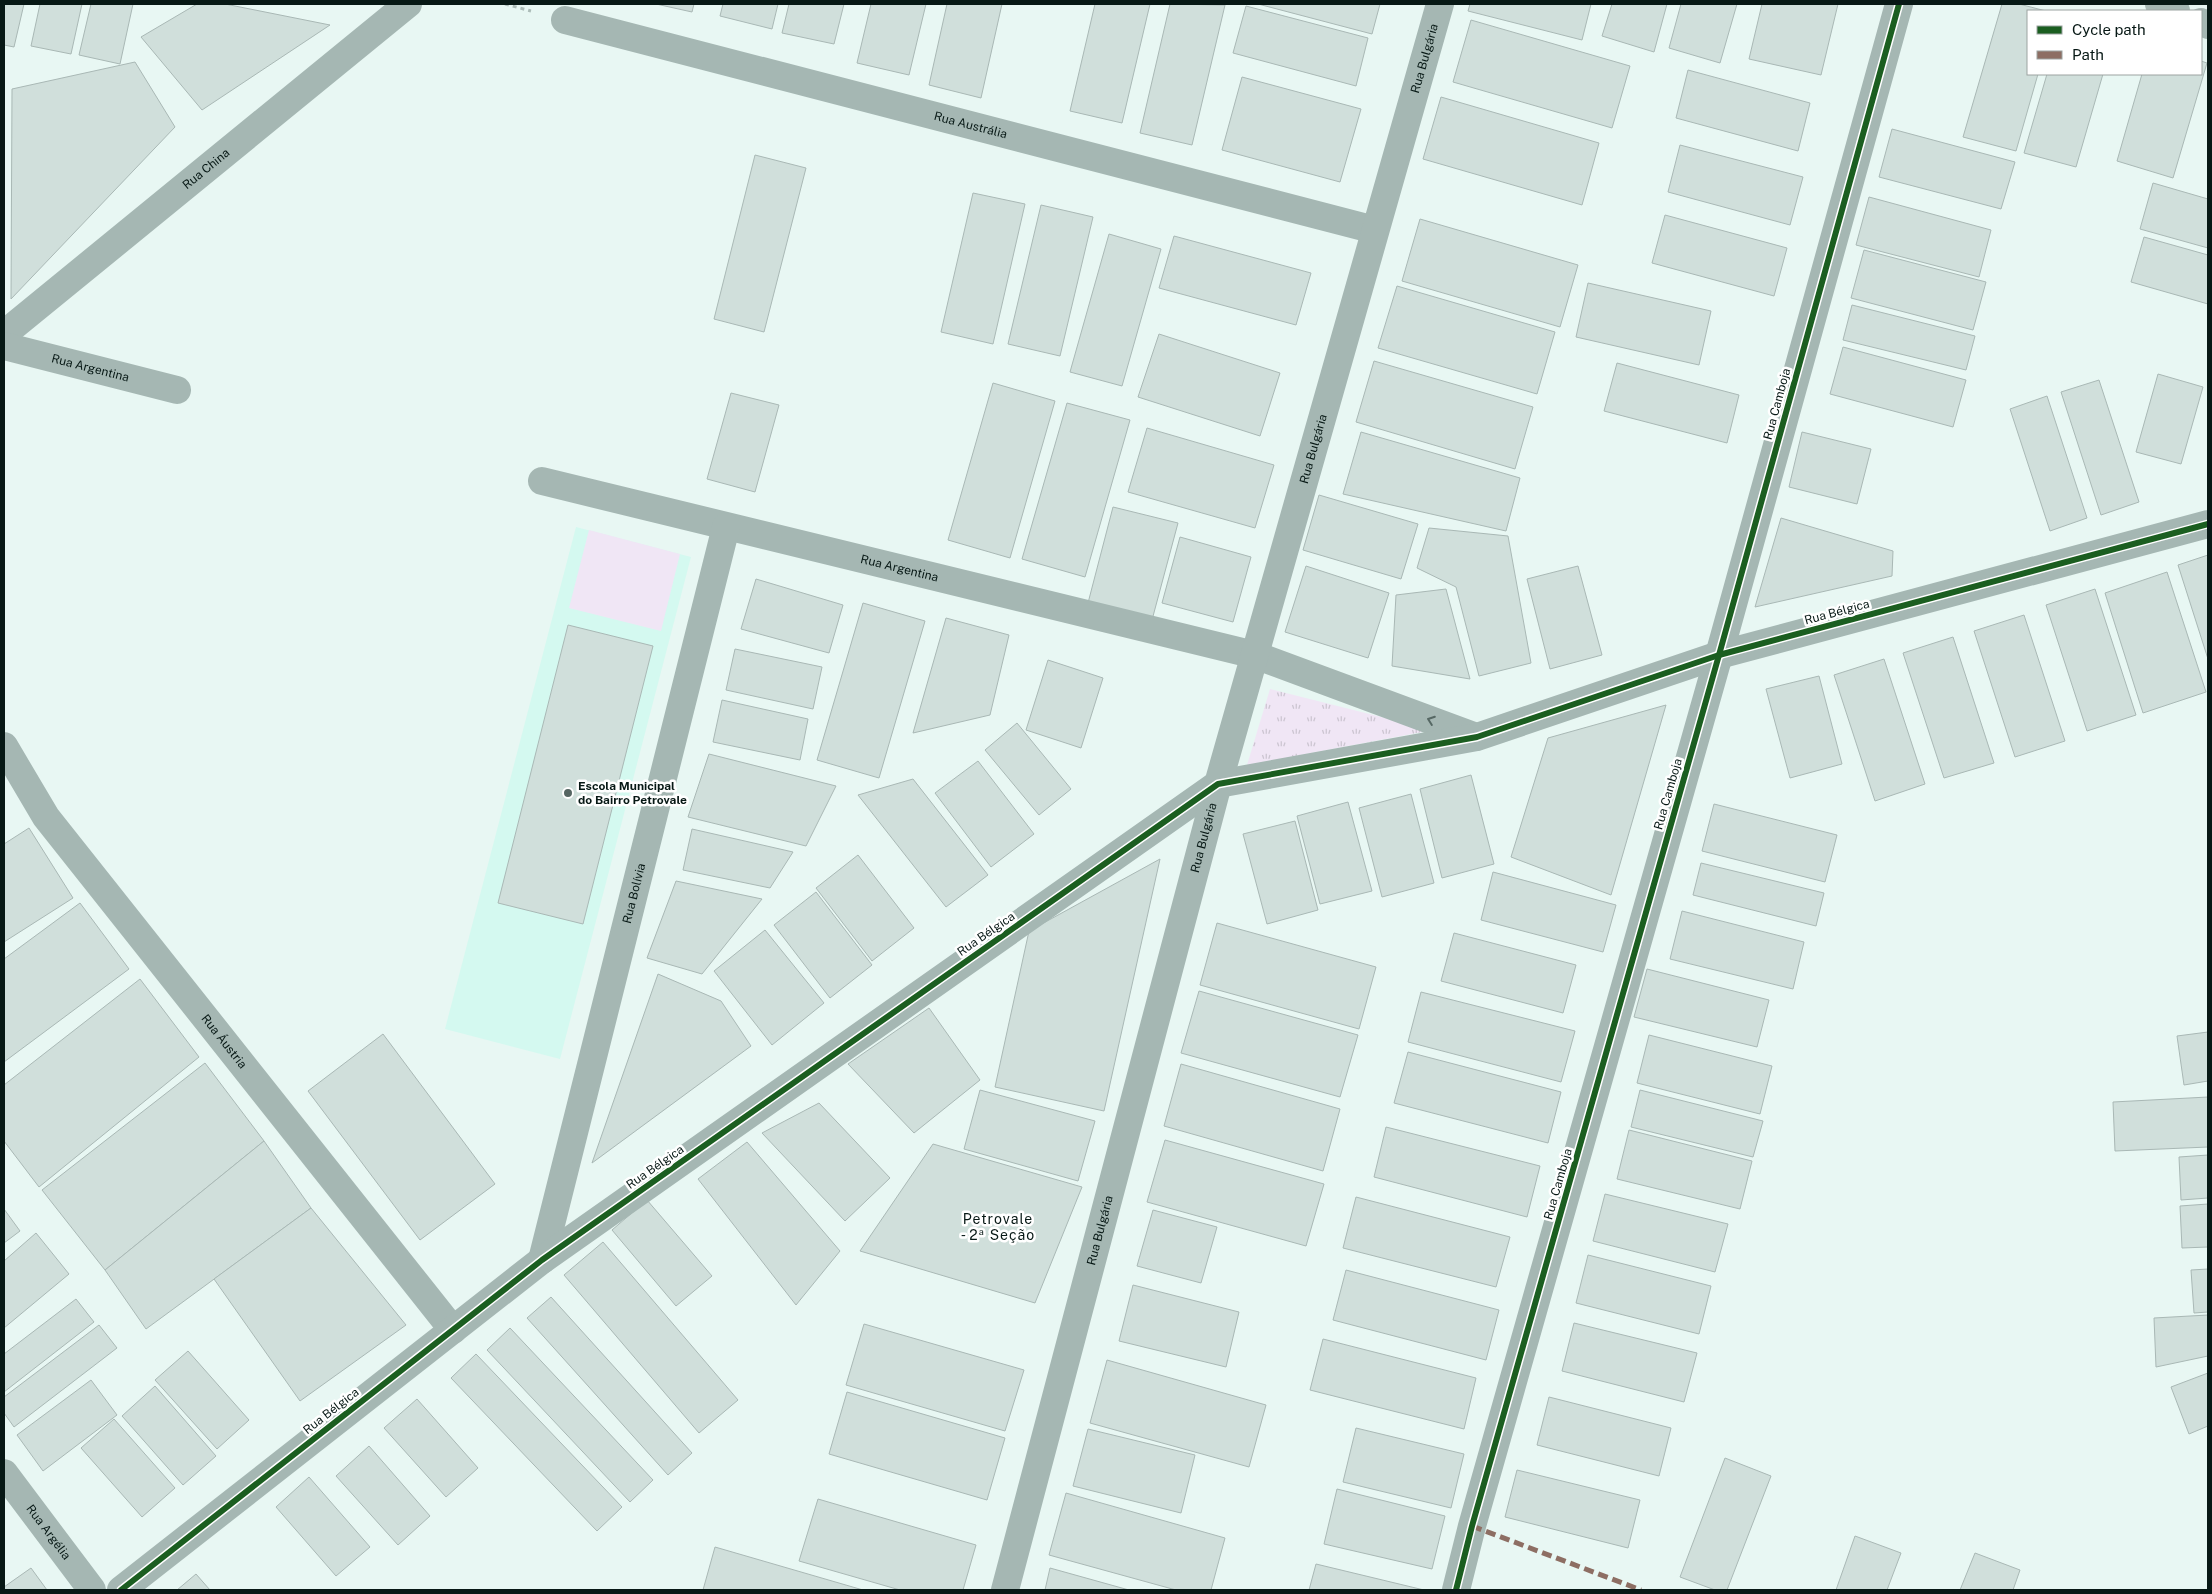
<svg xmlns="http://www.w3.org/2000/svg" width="2212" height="1594" font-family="'Public Sans',sans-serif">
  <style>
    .built { fill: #d4f9f0 }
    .grass { fill: url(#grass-tufts) }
    .pitch { fill: #f0e6f5 }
    .building { fill: #d0dfdb; stroke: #a9b8b5 }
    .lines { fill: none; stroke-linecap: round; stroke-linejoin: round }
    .path { stroke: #acbcb8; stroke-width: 3; stroke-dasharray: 4 4; stroke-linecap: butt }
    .minor { stroke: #a5b7b3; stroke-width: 28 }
    .quiet { stroke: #8d6e63; stroke-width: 5; stroke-dasharray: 10 5; stroke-linecap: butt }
    .cycleway-casing { stroke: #fff; stroke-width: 9 }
    .cycleway { stroke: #1b5e20; stroke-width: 6 }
    .oneway { stroke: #566864 }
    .poi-dot { fill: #566663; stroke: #fff; stroke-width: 2 }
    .labels { text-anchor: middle; stroke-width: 5; stroke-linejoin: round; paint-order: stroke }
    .street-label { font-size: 12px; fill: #071815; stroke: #fff }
    .poi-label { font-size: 12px; font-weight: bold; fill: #071815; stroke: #fff; text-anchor: start }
    .neighbourhood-label { font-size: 14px; letter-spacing: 1px; fill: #071815; stroke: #fff }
  </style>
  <defs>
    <pattern id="grass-tufts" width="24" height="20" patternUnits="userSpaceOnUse" patternTransform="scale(1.25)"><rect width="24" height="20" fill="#f0e6f5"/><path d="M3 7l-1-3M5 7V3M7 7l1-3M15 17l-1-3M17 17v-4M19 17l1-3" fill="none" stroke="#ccc5d1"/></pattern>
  </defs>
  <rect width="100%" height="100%" fill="#e8f7f3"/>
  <path class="built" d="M576 527 691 557 560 1059 445 1029Z"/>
  <path class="grass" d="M1270 689 1433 730 1247 765Z"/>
  <path class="pitch" d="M589 530 680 554 661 631 569 608Z"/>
  <g class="building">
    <path d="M4 4H24L14 47 4 45Z"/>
    <path d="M40 4H82L71 54 31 46Z"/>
    <path d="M91 4H133L120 64 79 55Z"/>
    <path d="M197 4H225L330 25 202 110 141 37Z"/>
    <path d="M656 4H694L692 12Z"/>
    <path d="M723 4H778L772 29 720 16Z"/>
    <path d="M789 4H844L834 44 782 33Z"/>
    <path d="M871 4H926L909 75 857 63Z"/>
    <path d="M947 4H1002L981 98 929 85Z"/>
    <path d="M1095 4H1150L1122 123 1070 111Z"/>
    <path d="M1170 4 1225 5 1192 145 1140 133Z"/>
    <path d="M1258 4H1380L1372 34Z"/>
    <path d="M1470 4H1591L1582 40 1468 11Z"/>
    <path d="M1612 4H1667L1654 52 1602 36Z"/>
    <path d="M1681 4H1737L1720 63 1669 48Z"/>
    <path d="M1762 4H1838L1821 75 1749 59Z"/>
    <path d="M2002 4H2019L2046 11H2028V74H2038L2016 151 1963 137Z"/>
    <path d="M1246 6 1368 38 1356 86 1233 53Z"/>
    <path d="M1471 20 1630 66 1612 128 1453 82Z"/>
    <path d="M2201 61 2207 63 2173 178 2117 161 2142 74H2201Z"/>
    <path d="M135 62 175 127 11 299 12 89Z"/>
    <path d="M1688 70 1810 103 1798 151 1676 118Z"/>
    <path d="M2047 74H2103L2076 167 2024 153Z"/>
    <path d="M1242 77 1361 109 1340 182 1222 150Z"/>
    <path d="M1441 97 1599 143 1582 205 1423 159Z"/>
    <path d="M1892 129 2015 162 2001 209 1879 177Z"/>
    <path d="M1680 145 1803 177 1790 225 1668 192Z"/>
    <path d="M755 155 806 168 764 332 714 319Z"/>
    <path d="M2153 183 2208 199V248L2140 229Z"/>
    <path d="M973 193 1025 204 993 344 941 332Z"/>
    <path d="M1869 197 1991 230 1979 277 1856 245Z"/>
    <path d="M1041 205 1093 217 1060 356 1008 344Z"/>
    <path d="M1665 215 1787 248 1774 296 1652 263Z"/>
    <path d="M1420 219 1578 265 1560 327 1402 281Z"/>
    <path d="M1109 234 1161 249 1122 386 1070 372Z"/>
    <path d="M1174 236 1311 273 1296 325 1159 288Z"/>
    <path d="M2144 237 2208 255V304L2131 282Z"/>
    <path d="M1864 250 1986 282 1973 330 1851 298Z"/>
    <path d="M1588 283 1711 311 1699 365 1576 337Z"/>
    <path d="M1397 286 1555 332 1537 394 1378 348Z"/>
    <path d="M1852 305 1975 336 1966 370 1843 340Z"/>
    <path d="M1159 334 1280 373 1260 436 1138 397Z"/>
    <path d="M1843 347 1966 380 1953 427 1830 394Z"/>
    <path d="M1374 361 1533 407 1515 469 1356 422Z"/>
    <path d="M1617 363 1739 395 1727 443 1604 411Z"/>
    <path d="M2158 374 2203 387 2181 464 2136 452Z"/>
    <path d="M2099 380 2139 502 2101 515 2061 392Z"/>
    <path d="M993 383 1055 401 1010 558 948 540Z"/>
    <path d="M731 393 779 405 755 492 707 479Z"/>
    <path d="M2047 396 2087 518 2050 531 2010 409Z"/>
    <path d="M1067 403 1130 420 1085 577 1022 559Z"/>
    <path d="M1147 428 1274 465 1255 528 1128 492Z"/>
    <path d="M1361 432 1520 478 1506 531 1343 494Z"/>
    <path d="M1802 432 1871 449 1857 504 1789 487Z"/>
    <path d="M1319 495 1418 524 1401 579 1303 550Z"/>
    <path d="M1113 507 1178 523 1152 620 1088 603Z"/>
    <path d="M1781 518 1893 551 1892 576 1755 607Z"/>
    <path d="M1429 528 1508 536 1531 663 1479 676 1456 587 1417 568Z"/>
    <path d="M1180 537 1251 557 1233 622 1162 603Z"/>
    <path d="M2208 555V659L2178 565Z"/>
    <path d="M1306 566 1389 593 1368 658 1285 632Z"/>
    <path d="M1578 566 1602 655 1550 669 1527 579Z"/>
    <path d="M2167 572 2206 692 2143 713 2105 593Z"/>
    <path d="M756 579 843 605 829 653 741 629Z"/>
    <path d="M1446 589 1470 679 1392 666 1396 595Z"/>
    <path d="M2095 589 2136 715 2087 731 2046 605Z"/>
    <path d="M863 603 925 621 879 778 817 760Z"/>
    <path d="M2024 615 2065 741 2015 757 1974 631Z"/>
    <path d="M946 618 1009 635 990 715 913 733Z"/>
    <path d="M568 625 653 646 583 924 498 903Z"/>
    <path d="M1953 637 1994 763 1944 778 1903 653Z"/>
    <path d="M735 649 822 667 813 709 726 690Z"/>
    <path d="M1884 659 1925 784 1875 801 1834 675Z"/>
    <path d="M1048 660 1103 678 1081 748 1026 730Z"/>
    <path d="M1819 676 1842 764 1790 778 1766 689Z"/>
    <path d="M722 700 808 719 800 760 713 742Z"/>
    <path d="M1666 705 1611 895 1511 857 1548 738Z"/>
    <path d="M1017 723 1071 789 1039 815 985 750Z"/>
    <path d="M709 754 836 786 806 846 688 817Z"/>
    <path d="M978 761 1034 834 991 867 935 793Z"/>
    <path d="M1471 775 1494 864 1442 878 1420 789Z"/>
    <path d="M913 779 988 875 946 907 858 795Z"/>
    <path d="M1411 794 1434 883 1382 897 1359 808Z"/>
    <path d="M1348 802 1372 891 1320 904 1297 816Z"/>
    <path d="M1714 804 1837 835 1825 882 1702 851Z"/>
    <path d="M1295 821 1318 910 1267 924 1243 834Z"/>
    <path d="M29 828 73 898 4 942V844Z"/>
    <path d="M692 829 793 852 770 888 683 870Z"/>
    <path d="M858 855 914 928 872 961 816 888Z"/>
    <path d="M1160 859 1104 1111 995 1087 1029 931Z"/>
    <path d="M1701 863 1824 893 1816 926 1693 895Z"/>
    <path d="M1493 872 1616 905 1603 952 1481 920Z"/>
    <path d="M676 881 762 899 702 974 647 958Z"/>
    <path d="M816 892 872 965 830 998 774 925Z"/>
    <path d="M80 903 129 969 4 1062V959Z"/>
    <path d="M1682 911 1804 942 1793 989 1670 959Z"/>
    <path d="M1217 923 1376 967 1359 1029 1200 985Z"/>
    <path d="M765 930 824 1003 772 1045 714 971Z"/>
    <path d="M1454 933 1576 965 1563 1013 1441 981Z"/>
    <path d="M1647 969 1769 1000 1757 1047 1634 1017Z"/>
    <path d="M658 974 721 1001 751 1046 592 1163Z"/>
    <path d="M140 979 199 1057 39 1187 4 1141V1085Z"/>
    <path d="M1199 991 1358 1035 1340 1097 1181 1053Z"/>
    <path d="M1421 992 1575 1031 1561 1082 1408 1042Z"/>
    <path d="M929 1008 980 1080 914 1133 848 1064Z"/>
    <path d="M2208 1032V1081L2184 1085 2177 1036Z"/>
    <path d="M383 1034 495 1184 420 1240 308 1091Z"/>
    <path d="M1649 1035 1772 1066 1760 1114 1637 1083Z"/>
    <path d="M1408 1052 1561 1092 1548 1143 1394 1103Z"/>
    <path d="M205 1063 264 1141 105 1270 42 1190Z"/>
    <path d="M1181 1064 1340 1109 1323 1171 1164 1126Z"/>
    <path d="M980 1090 1095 1121 1078 1181 964 1149Z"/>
    <path d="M1640 1090 1763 1121 1753 1157 1631 1127Z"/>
    <path d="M2208 1097V1147L2115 1151 2113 1102Z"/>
    <path d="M819 1103 890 1178 845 1221 762 1133Z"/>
    <path d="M1386 1127 1540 1166 1527 1217 1374 1177Z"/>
    <path d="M1629 1130 1752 1161 1740 1209 1617 1179Z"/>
    <path d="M1165 1140 1324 1184 1306 1246 1147 1202Z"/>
    <path d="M264 1141 311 1208 146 1329 105 1270Z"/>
    <path d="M747 1142 840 1251 796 1305 698 1179Z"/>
    <path d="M933 1144 1082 1187 1035 1303 860 1251Z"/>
    <path d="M2208 1155V1198L2181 1200 2179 1157Z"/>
    <path d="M1605 1194 1728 1224 1715 1272 1593 1241Z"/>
    <path d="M1356 1197 1510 1237 1496 1287 1343 1248Z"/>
    <path d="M647 1200 712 1276 676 1306 612 1230Z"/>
    <path d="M2208 1204V1247L2182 1248 2180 1206Z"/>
    <path d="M311 1208 406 1325 300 1401 214 1279Z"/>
    <path d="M4 1209 20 1231 4 1243Z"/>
    <path d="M1153 1210 1217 1227 1201 1283 1137 1266Z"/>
    <path d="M36 1233 69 1274 4 1328V1261Z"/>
    <path d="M603 1242 738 1400 699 1433 564 1275Z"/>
    <path d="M1588 1255 1711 1286 1699 1334 1576 1303Z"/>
    <path d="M2208 1269V1312L2194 1313 2191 1270Z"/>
    <path d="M1346 1270 1499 1310 1486 1360 1333 1320Z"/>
    <path d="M1133 1285 1239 1312 1226 1367 1119 1341Z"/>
    <path d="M551 1297 692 1453 668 1475 527 1318Z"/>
    <path d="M76 1299 94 1322 4 1392V1354Z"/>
    <path d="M2208 1315V1356L2156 1367 2154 1318Z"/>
    <path d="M1574 1323 1697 1353 1684 1402 1562 1371Z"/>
    <path d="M864 1324 1024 1370 1005 1431 846 1385Z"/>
    <path d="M99 1325 117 1348 14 1427 4 1413V1397Z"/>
    <path d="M510 1328 653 1480 630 1502 487 1350Z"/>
    <path d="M1323 1339 1476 1378 1464 1429 1310 1390Z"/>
    <path d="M188 1351 249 1420 217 1449 155 1380Z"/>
    <path d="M476 1354 622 1507 597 1531 451 1378Z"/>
    <path d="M1107 1360 1266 1405 1249 1467 1090 1423Z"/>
    <path d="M2208 1373V1426L2189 1434 2171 1387Z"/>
    <path d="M91 1380 117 1415 43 1471 17 1435Z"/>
    <path d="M155 1386 216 1456 183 1485 122 1416Z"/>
    <path d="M847 1392 1005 1438 987 1500 829 1454Z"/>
    <path d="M1549 1397 1671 1428 1659 1476 1537 1445Z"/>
    <path d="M417 1399 478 1468 446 1497 384 1428Z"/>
    <path d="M114 1419 175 1488 142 1517 81 1448Z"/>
    <path d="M1356 1428 1464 1454 1451 1508 1343 1482Z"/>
    <path d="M1088 1429 1195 1455 1181 1513 1073 1486Z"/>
    <path d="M369 1446 430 1516 398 1545 336 1476Z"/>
    <path d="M1725 1458 1771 1476 1727 1590H1715L1680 1577Z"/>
    <path d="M1517 1470 1640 1500 1628 1548 1505 1517Z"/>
    <path d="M309 1477 370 1547 336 1576 276 1507Z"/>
    <path d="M1337 1489 1445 1516 1432 1569 1324 1544Z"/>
    <path d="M1066 1493 1225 1538 1211 1590H1176L1049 1555Z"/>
    <path d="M818 1499 976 1545 963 1590H900L799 1561Z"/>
    <path d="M1855 1536 1901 1553 1887 1590H1836Z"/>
    <path d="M715 1547 863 1590H703Z"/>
    <path d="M1975 1553 2020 1570 2013 1590H1960Z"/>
    <path d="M1316 1564 1424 1590H1309Z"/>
    <path d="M31 1568 47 1590H4V1587Z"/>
    <path d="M1050 1568 1129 1590H1045Z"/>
    <path d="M196 1574 210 1590H177Z"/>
  </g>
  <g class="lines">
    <path class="path" d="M505 4 531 11"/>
    <g class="minor">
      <path d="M2159 4 2176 11"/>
      <path id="s1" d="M565 20 1375 230"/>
      <path d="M2201 22 2208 25"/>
      <path id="s2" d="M4 334 408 4"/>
      <path id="s3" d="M4 346 177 390"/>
      <path id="s4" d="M542 481 1255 655 1476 737"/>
      <path id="s5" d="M4 746 46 817 453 1330"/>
      <path id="s6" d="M542 1260 726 527"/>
      <path id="s7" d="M4 1473 92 1590"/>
      <path d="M121 1590 542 1260 1218 784 1477 737 1719 655 2208 524"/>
      <path id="s8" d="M1005 1590 1218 784 1440 4"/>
      <path d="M1456 1590 1472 1526 1719 655 1899 4"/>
    </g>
    <path class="quiet" d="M1472 1526 1641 1590"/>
    <g class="cycleway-casing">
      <g id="cycleway">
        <path d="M121 1590 542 1260 1218 784 1477 737 1719 655 2208 524"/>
        <path d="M1456 1590 1472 1526 1719 655 1899 4"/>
      </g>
    </g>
    <use href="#cycleway" class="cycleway"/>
  </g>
  <defs><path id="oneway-chevron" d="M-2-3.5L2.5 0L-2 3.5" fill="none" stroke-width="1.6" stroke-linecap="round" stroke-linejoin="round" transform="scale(1.25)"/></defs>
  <use class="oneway" href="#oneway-chevron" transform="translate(1431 720) rotate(-160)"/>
  <circle class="poi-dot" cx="568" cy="793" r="5"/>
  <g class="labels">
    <g class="street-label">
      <text dy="4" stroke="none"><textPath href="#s8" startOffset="1588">Rua Bulgária</textPath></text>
      <text dy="4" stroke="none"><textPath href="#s1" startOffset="419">Rua Austrália</textPath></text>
      <text dy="4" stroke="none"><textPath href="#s2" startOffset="261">Rua China</textPath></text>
      <text dy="4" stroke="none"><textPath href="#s3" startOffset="89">Rua Argentina</textPath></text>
      <text transform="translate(1777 404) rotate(-75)" y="4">Rua Camboja</text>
      <text dy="4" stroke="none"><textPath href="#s8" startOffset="1182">Rua Bulgária</textPath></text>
      <text dy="4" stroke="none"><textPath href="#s4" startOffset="368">Rua Argentina</textPath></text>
      <text transform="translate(1837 612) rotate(-15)" y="4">Rua Bélgica</text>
      <text transform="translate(1668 794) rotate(-74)" y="4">Rua Camboja</text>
      <text dy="4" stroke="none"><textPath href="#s8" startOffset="778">Rua Bulgária</textPath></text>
      <text dy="4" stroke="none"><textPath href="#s6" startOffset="378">Rua Bolívia</textPath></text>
      <text transform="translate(986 934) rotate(-35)" y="4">Rua Bélgica</text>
      <text dy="4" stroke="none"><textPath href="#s5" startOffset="369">Rua Áustria</textPath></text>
      <text transform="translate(655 1167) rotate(-35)" y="4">Rua Bélgica</text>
      <text transform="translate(1558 1184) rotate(-74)" y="4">Rua Camboja</text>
      <text dy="4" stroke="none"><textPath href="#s8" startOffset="372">Rua Bulgária</textPath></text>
      <text transform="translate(331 1411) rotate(-38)" y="4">Rua Bélgica</text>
      <text dy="4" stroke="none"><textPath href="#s7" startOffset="74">Rua Argélia</textPath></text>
    </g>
    <g class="poi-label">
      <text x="578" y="790">Escola Municipal<tspan x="578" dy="14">do Bairro Petrovale</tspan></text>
    </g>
    <g class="neighbourhood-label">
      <text x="998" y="1224">Petrovale<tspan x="998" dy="16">- 2ª Seção</tspan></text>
    </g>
  </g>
  <rect width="2212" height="1594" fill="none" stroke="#071815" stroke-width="10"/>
  <rect x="2027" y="10" width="175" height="65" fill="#ffffff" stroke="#9ca3a1"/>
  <rect x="2037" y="26" width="25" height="8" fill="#1b5e20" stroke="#9ca3a1"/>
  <text x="2072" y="35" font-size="15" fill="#071815">Cycle path</text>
  <rect x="2037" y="51" width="25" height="8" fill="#8d6e63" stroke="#9ca3a1"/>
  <text x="2072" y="60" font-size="15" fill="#071815">Path</text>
</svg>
